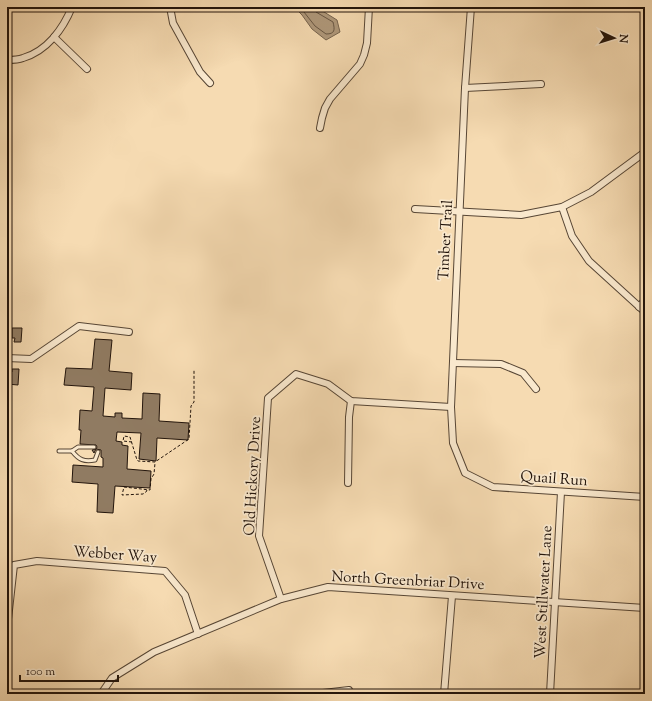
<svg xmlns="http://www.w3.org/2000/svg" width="652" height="701" font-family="'Sorts Mill Goudy',serif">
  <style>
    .water { fill: #ae9779; stroke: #76634d }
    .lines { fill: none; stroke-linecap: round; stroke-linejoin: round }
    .shore { stroke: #685642; stroke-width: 1 }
    .building { fill: #907b62; stroke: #22140b }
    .lane-casing { stroke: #574635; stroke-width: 5 }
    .street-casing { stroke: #574635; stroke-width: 8 }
    .path { stroke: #22140b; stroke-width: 1; stroke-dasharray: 3 2; stroke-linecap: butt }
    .lane { stroke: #f9e8cd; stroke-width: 3 }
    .street { stroke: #f9e8cd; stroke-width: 6 }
    .labels { text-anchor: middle; stroke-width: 3.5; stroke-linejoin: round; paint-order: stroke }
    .street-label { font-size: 15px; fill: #22140b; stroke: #f9e8cd }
  </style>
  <rect width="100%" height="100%" fill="#f6dbb2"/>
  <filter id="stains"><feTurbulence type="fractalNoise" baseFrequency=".005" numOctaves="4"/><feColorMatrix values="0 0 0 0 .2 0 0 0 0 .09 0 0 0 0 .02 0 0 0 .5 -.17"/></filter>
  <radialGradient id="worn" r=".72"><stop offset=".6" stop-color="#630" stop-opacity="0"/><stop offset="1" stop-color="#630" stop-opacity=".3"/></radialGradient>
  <path class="water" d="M294 7H316L337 20 340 32 326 40 312 29 302 15Z"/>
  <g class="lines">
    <path class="shore" d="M300 7 315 26 326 34C335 34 335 30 333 22L316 12 314 10 313 7"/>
  </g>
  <g class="building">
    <path d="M12 328H22L21 342H14L15 338H12Z"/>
    <path d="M95 339 112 340 109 371 132 373 131 390 105 388 103 416 115 417V413H122V418L142 419 143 393 160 394 159 421 189 423 188 440 157 438 156 461 139 459 141 433 117 432 116 441 122 442V445L128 446 127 469 151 471 150 488 115 486 113 513 97 512 98 484 72 482 73 465 103 467V458L101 457V450L96 449 94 453 92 450 96 449 97 447 96 445 80 444 81 430H79L80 410 92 411 94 387 64 385 66 368 92 369Z"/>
    <path d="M12 369H19L18 385 7 384V372H12Z"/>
  </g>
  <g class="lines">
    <g class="lane-casing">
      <g id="lane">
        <path d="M59 451H72C79 460 84 462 95 460L98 452"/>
        <path d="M72 451 78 447H94"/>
      </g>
    </g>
    <g class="street-casing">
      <g id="street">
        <path d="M170 7 173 23 200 72 210 83"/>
        <path d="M471 7 465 88 451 407 453 443 465 473 493 487 645 497"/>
        <path d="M54 37 87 69"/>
        <path d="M7 60C12 60 18 60 23 58 47 51 63 29 72 7"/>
        <path d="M465 88 541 84"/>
        <path d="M320 128 322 118 325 108 330 99 360 64 364 55 367 43 369 7"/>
        <path d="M562 207 572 236 589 261 645 312"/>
        <path d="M415 209 521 215 562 207 591 192 645 152"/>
        <path d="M639 307 645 300"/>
        <path d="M7 358 31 359 79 326 129 332"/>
        <path d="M453 363 501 364 523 373 536 389"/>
        <path d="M348 483 349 417 351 401"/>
        <path d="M281 599 259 536 268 398 296 374 328 384 351 401 451 407"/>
        <path d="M7 628 14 565 37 561 165 571 185 595 198 634"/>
        <path d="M101 694 112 678 154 652 281 599 328 587 645 608"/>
        <path d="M321 694 323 693 349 690"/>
        <path d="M444 694 452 596"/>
        <path d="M550 694 561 492"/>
      </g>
    </g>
    <g class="path">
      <path d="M132 442 123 441 124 436 130 437 137 460 138 461 155 462 189 439 191 406 194 402V370"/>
      <path d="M147 490 146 492 143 494 122 495 124 487 150 490 151 479 154 474 155 463"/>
    </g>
    <use href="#lane" class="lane"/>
    <use href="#street" class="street"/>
  </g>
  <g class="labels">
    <g class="street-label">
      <text transform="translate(445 240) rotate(-87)" y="5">Timber Trail</text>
      <text transform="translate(252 476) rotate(-87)" y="5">Old Hickory Drive</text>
      <text transform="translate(554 478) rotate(4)" y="5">Quail Run</text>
      <text transform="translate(115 554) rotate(4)" y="5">Webber Way</text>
      <text transform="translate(408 580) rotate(3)" y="5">North Greenbriar Drive</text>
      <text transform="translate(543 592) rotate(-87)" y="5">West Stillwater Lane</text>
    </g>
  </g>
  <rect width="652" height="701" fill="none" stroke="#f6dbb2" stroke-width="24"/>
  <rect x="8" y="8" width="636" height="685" fill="none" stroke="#22140b" stroke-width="2"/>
  <rect x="12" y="12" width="628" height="677" fill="none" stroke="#22140b"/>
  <g transform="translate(614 38) rotate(94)" stroke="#f9e8cd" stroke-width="3" paint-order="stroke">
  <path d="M0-3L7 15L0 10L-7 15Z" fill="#22140b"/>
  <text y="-6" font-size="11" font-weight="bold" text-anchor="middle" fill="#22140b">N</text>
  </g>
  <path d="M20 675v6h98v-6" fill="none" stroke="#22140b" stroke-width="2"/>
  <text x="26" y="675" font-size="12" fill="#22140b" stroke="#f9e8cd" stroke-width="3" paint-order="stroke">100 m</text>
  <rect width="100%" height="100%" filter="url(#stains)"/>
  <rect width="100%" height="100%" fill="url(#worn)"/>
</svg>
